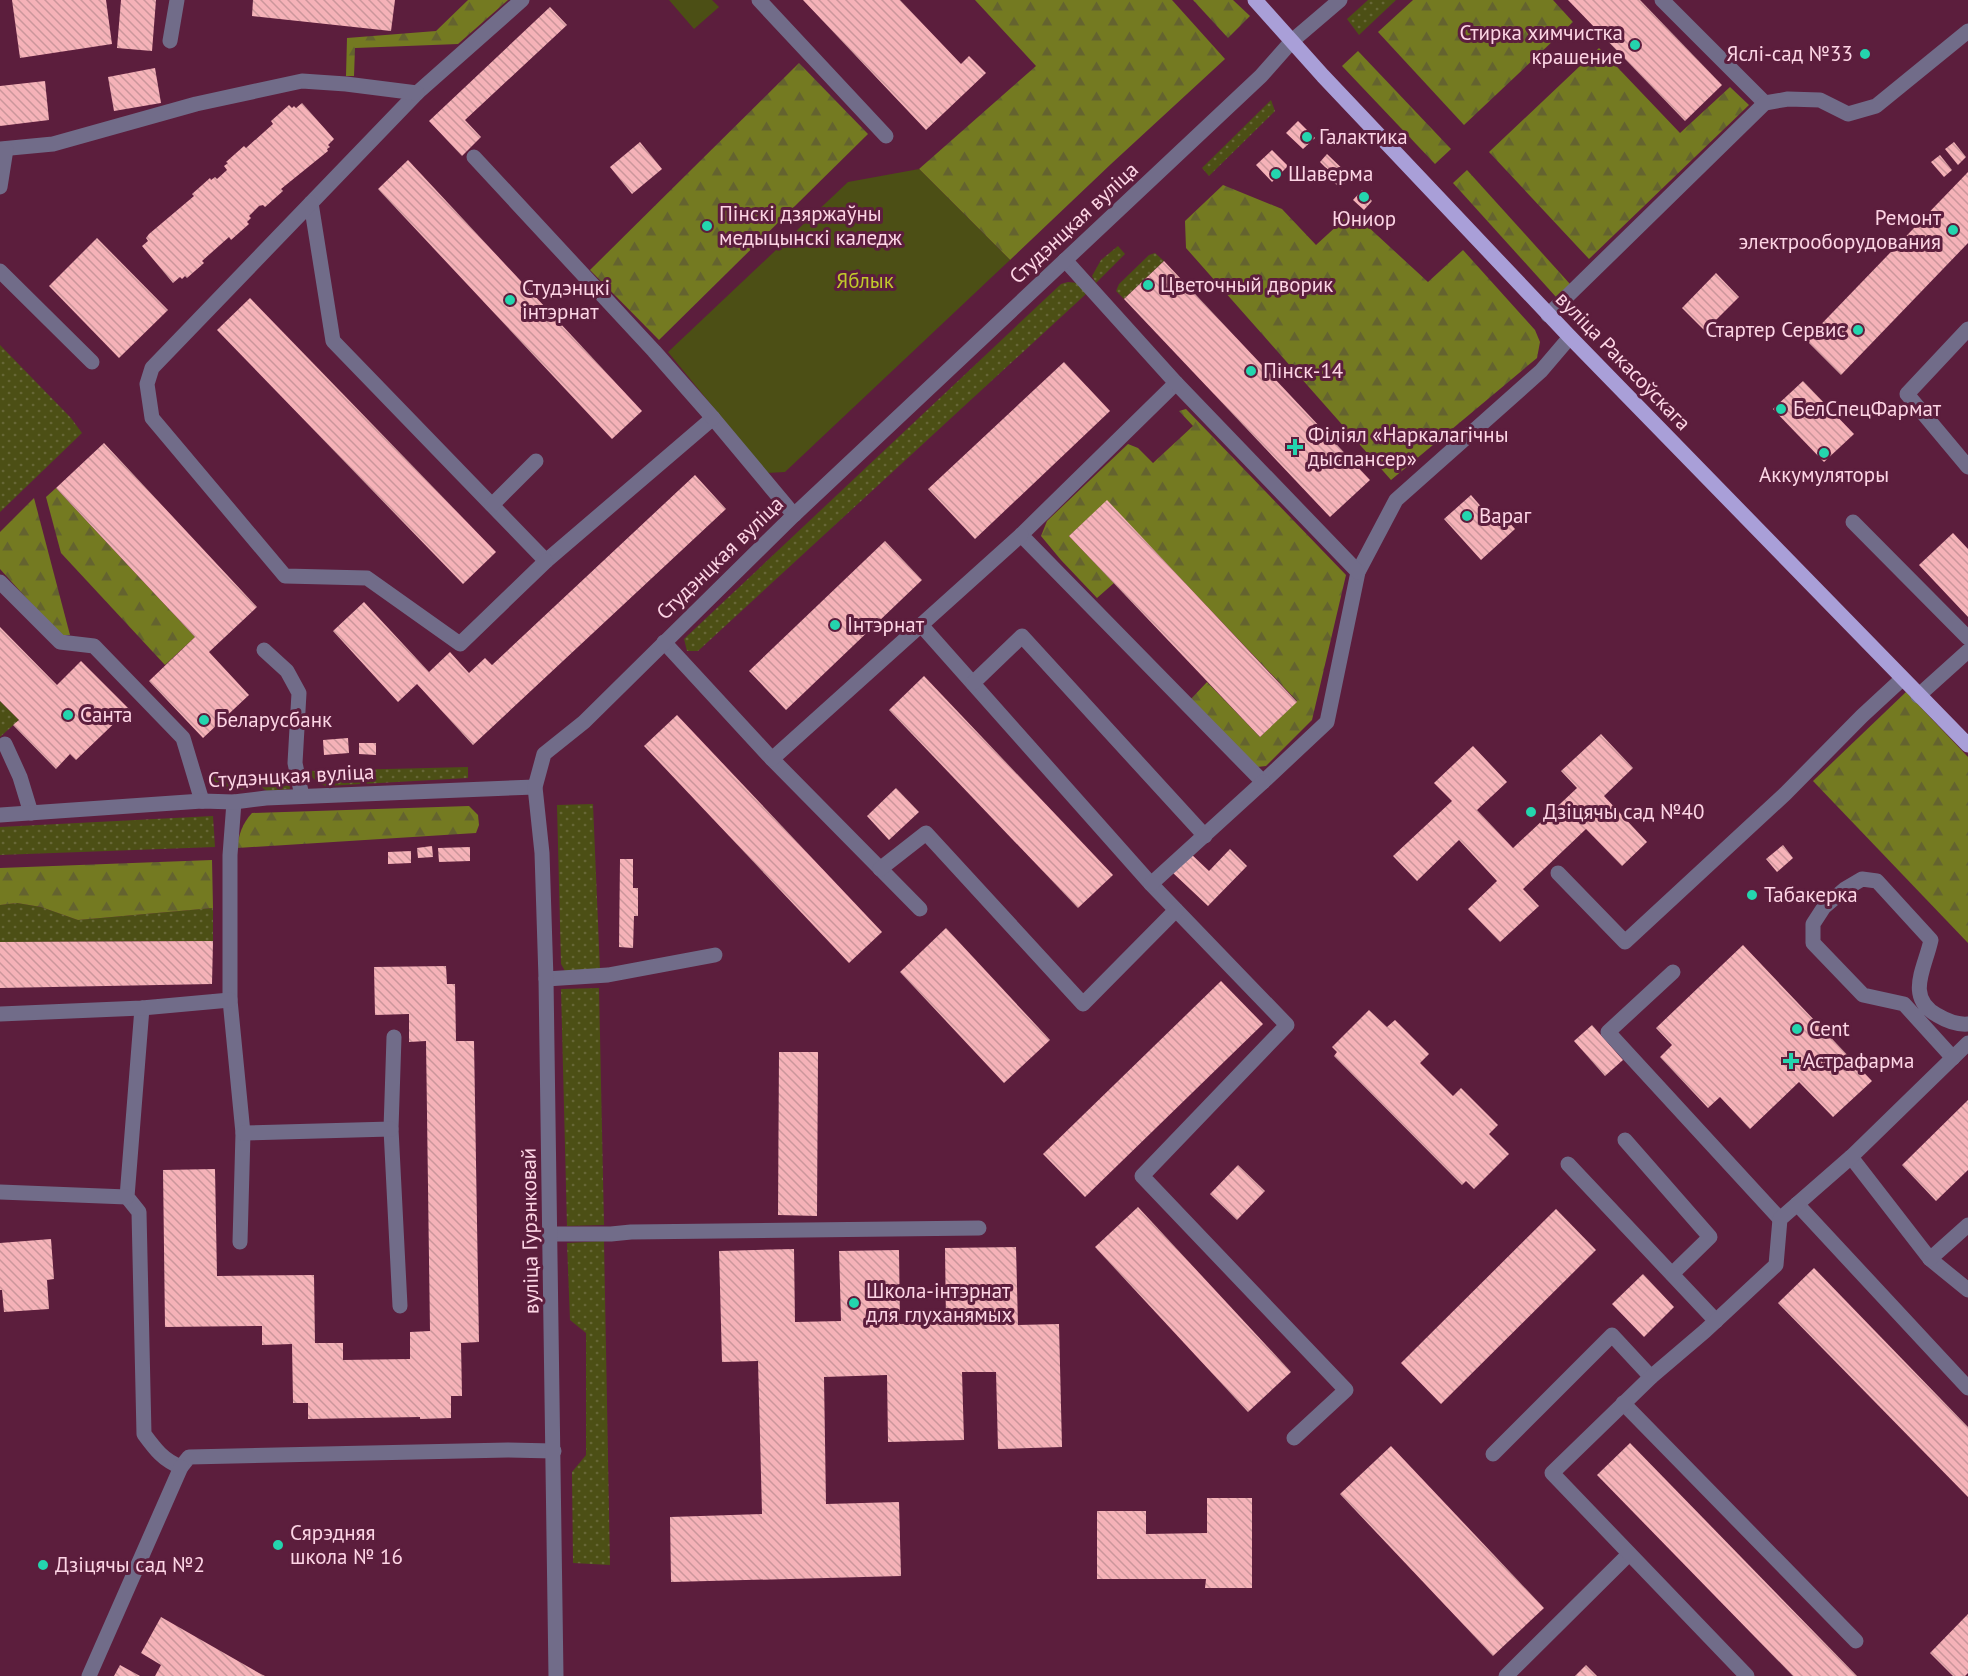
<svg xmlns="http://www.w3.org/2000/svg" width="1968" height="1676" font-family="'PT Sans',sans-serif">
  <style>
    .grass { fill: url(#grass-dots) }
    .forest { fill: url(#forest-firs) }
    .garden { fill: #4c4f15 }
    .building { fill: url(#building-back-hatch) }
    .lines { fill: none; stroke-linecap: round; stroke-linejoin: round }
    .minor { stroke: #716c89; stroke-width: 15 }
    .major { stroke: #a99fd8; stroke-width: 15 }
    .poi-dot { fill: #24d5ae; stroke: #5c1e3d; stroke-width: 2 }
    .labels { text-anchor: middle; stroke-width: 6; stroke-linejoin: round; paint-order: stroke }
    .poi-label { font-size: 21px; fill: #fdd5e5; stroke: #5c1e3d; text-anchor: start }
    .street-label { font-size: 21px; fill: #fdd5e5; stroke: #5c1e3d }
    .park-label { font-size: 21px; fill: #c0c92b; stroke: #5c1e3d }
  </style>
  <defs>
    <pattern id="grass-dots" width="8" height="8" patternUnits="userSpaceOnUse" patternTransform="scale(1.5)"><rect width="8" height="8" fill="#4c4f15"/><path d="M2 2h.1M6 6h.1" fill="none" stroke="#676737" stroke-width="1.8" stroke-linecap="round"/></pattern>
    <pattern id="forest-firs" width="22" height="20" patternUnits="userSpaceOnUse" patternTransform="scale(1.5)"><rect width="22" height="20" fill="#747a21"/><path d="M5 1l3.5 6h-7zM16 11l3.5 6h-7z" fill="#64632f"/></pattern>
    <pattern id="building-back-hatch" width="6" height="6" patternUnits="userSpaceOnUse" patternTransform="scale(1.5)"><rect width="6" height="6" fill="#f5b2b8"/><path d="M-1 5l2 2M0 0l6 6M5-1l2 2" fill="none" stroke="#cb969b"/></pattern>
  </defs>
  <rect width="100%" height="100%" fill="#5c1e3d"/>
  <g class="grass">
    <path d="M1368 0H1396L1359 35 1347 19Z"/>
    <path d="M1271 100 1275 111 1209 176 1202 168Z"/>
    <path d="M1118 246 1125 254 1096 283 1092 276 1101 260Z"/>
    <path d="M1155 253 1164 261 1124 299 1116 291 1119 284 1149 255Z"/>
    <path d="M1068 282 1078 283 1086 294 698 651H687L684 639 1061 284Z"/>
    <path d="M0 345 71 418 82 433 0 512Z"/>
    <path d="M0 701 19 720 0 737Z"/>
    <path d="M468 767V778L326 786 318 783 306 771Z"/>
    <path d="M288 773 290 789 267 791 254 782 250 775Z"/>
    <path d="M239 774 247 788C232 793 219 790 210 775Z"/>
    <path d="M593 804 600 970 565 971 561 964 557 805Z"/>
    <path d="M213 816 215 847 0 855V827Z"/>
    <path d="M17 903 41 907 78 920 213 908V941L0 942V905Z"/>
    <path d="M599 988 604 1225 567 1226 561 989Z"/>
    <path d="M604 1241 610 1565 573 1563 572 1472 586 1455V1333L570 1320 567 1243Z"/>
  </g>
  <g class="forest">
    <path d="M468 0H508L458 44 355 48 354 76H346L347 38 436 31Z"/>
    <path d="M975 0H1172L1225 59 1111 164 1010 260 919 169 1036 66Z"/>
    <path d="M1193 0H1233L1250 16 1228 38Z"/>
    <path d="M1413 0H1553L1573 22 1464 125 1378 32Z"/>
    <path d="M1599 48 1680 133 1730 87 1749 105 1589 259 1489 152Z"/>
    <path d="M1358 51 1451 149 1435 164 1342 66Z"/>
    <path d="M799 63 868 134 659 340 590 270Z"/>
    <path d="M1467 170 1570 284 1556 297 1453 183Z"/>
    <path d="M1223 185 1282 209 1316 245 1352 212 1428 282 1463 250 1535 330 1540 342 1537 358 1391 480 1186 248 1185 221Z"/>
    <path d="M1186 409 1346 575 1312 720 1266 766 1257 767 1190 700 1207 682 1260 737 1297 701 1107 501 1069 536 1114 583 1097 598 1061 560 1041 536 1047 521 1128 444 1138 448 1153 463 1193 426 1179 411Z"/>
    <path d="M56 488 195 637 165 665 61 553 46 497Z"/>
    <path d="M34 498 70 635H60L0 569V532Z"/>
    <path d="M1906 692 1968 757V943L1813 781Z"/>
    <path d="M469 806 478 815 479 825 476 833 237 848C239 834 242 824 252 813Z"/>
    <path d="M212 860 213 908 78 920 41 907 17 903 0 905V868Z"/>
  </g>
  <g class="garden">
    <path d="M669 0H712L719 7 694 29Z"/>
    <path d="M919 169 1010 260 785 472 767 473 668 352 848 182Z"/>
  </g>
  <g class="building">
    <path d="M12 0H106L112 44 20 58Z"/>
    <path d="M121 0H156L152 51 117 48Z"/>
    <path d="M253 0H395L391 31 252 16Z"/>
    <path d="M803 0H900L961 64 969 56 986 73 926 130Z"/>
    <path d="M1568 0H1640L1722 85 1685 121Z"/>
    <path d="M550 7 567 25 465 120 481 137 462 156 429 121Z"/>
    <path d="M155 68 161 103 114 111 108 77Z"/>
    <path d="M45 81 49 120 0 126V86Z"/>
    <path d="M302 103 334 139 328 145 330 147 327 149 328 151 281 189 283 191 265 207 263 205 259 206 249 216 251 218 247 222 249 224 231 240 229 237 202 261 204 263 187 278 185 276 182 279 180 277 173 283 142 246 148 241 146 238 149 234 194 196 192 194 210 178 211 180 215 177 217 179 227 170 224 166 228 163 226 162 244 146 246 148 273 124 271 121 289 105 292 108 294 106 296 108Z"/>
    <path d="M1298 121 1315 138 1303 149 1286 133Z"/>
    <path d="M640 142 662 169 632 194 610 167Z"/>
    <path d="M1954 142 1966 157 1958 165 1945 149Z"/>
    <path d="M1272 150 1288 166 1272 182 1256 165Z"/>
    <path d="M1327 154 1351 177 1340 188 1329 178 1333 175 1320 162Z"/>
    <path d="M1940 155 1952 170 1944 177 1931 162Z"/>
    <path d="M408 160 642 411 612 439 378 189Z"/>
    <path d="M1968 172V243L1841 375 1806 340Z"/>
    <path d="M1362 190 1372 201 1364 210 1353 200Z"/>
    <path d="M97 238 168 310 119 358 49 286Z"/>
    <path d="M1164 261 1370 480 1330 517 1124 299Z"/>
    <path d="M1716 273 1739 297 1705 331 1682 308Z"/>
    <path d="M250 298 496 552 463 584 217 330Z"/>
    <path d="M1064 362 1110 411 975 539 928 489Z"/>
    <path d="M1803 381 1854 434 1824 462 1773 409Z"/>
    <path d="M104 443 257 607 209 652 249 695 203 738 149 681 195 637 56 488Z"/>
    <path d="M695 475 726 509 473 745 417 684 398 702 333 631 364 602 429 672 450 652 469 673 485 658 492 665Z"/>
    <path d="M1471 495 1491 518 1499 511 1515 529 1481 560 1444 519Z"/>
    <path d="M1107 500 1297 702 1260 737 1069 536Z"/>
    <path d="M1953 533 1968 549V617L1919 565Z"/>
    <path d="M885 541 922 580 786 710 749 671Z"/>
    <path d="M0 627 57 685 81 661 129 709 76 760 70 754 56 769 13 725 19 720 0 701Z"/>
    <path d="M924 676 1113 875 1078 908 889 710Z"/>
    <path d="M677 715 882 932 849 963 644 746Z"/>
    <path d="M1601 734 1633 768 1604 796 1647 842 1622 866 1586 829 1523 889 1539 906 1500 942 1468 909 1497 881 1459 840 1417 881 1393 856 1452 801 1434 783 1473 746 1507 782 1477 810 1513 848 1577 788 1561 771Z"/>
    <path d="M348 738 349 753 324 755 323 740Z"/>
    <path d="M359 743H376V755L359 754Z"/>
    <path d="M896 788 919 812 889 840 867 816Z"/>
    <path d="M1783 845 1793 858 1777 872 1766 859Z"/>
    <path d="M432 846 433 857 418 858 417 848Z"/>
    <path d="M470 847V861L439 862 438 848Z"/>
    <path d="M1230 849 1247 866 1208 906 1172 872 1190 853 1209 871Z"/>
    <path d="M411 851V863L388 864V852Z"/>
    <path d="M620 859H633V888H638V916H634L633 948 619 947Z"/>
    <path d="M946 928 1050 1040 1004 1083 900 972Z"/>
    <path d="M213 941 212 984 0 988V942Z"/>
    <path d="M1743 945 1872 1081 1833 1117 1799 1082 1750 1129 1720 1097 1708 1108 1660 1057 1672 1045 1656 1028Z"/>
    <path d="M446 966 447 984H455L456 1041H474L479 1342 461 1343 462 1396H451V1418L420 1419V1417L308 1419V1403H293L292 1344 262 1345V1326L165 1327 163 1170 215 1169 217 1276 314 1275 315 1343H343V1360L410 1359V1332L430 1331 426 1041 409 1042V1014L375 1015 374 967Z"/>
    <path d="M1221 981 1263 1024 1085 1197 1043 1154Z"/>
    <path d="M1369 1010 1387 1027 1395 1020 1429 1054 1420 1063 1453 1096 1461 1088 1498 1125 1489 1134 1509 1154 1474 1189 1466 1181 1462 1185 1334 1056 1337 1052 1332 1047Z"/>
    <path d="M1592 1025 1623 1060 1605 1076 1574 1041Z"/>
    <path d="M779 1052H818L817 1216 778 1215Z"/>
    <path d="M1968 1100V1170L1936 1201 1902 1165Z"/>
    <path d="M1238 1165 1265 1191 1237 1220 1210 1194Z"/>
    <path d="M1138 1207 1291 1372 1248 1412 1095 1247Z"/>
    <path d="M1556 1209 1596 1250 1441 1404 1401 1363Z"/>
    <path d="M51 1239 54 1279 47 1280 49 1309 4 1312 2 1290H0V1243Z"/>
    <path d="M1016 1247 1018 1325 1059 1324 1062 1447 998 1449 996 1372H962L964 1440 888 1442 887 1375 824 1377 826 1504 899 1502 901 1576 671 1582 670 1517 762 1514 758 1361 722 1362 719 1251 794 1249 795 1322 841 1321 839 1251 899 1250 900 1324 946 1323 945 1248Z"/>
    <path d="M1814 1268 1968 1427V1497L1778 1303Z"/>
    <path d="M1643 1274 1674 1307 1644 1337 1612 1304Z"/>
    <path d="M1630 1443 1857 1676H1793L1597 1475Z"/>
    <path d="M1391 1446 1544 1608 1493 1656 1340 1494Z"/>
    <path d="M1207 1498H1252V1588H1205L1206 1579H1097V1511H1146V1534L1207 1533Z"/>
    <path d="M1968 1614V1673L1965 1676H1953L1930 1653Z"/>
    <path d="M161 1617 259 1673 265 1676H155L161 1665 141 1653Z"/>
    <path d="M120 1665 140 1676H114Z"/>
    <path d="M1586 1665 1597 1676H1575Z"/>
  </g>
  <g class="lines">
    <g class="minor">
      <path d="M522 0 417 93 311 203 333 341 546 561 713 418 794 515"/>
      <path d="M759 0 886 136"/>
      <path d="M1662 0 1765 103"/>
      <path d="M170 41 177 0"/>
      <path d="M0 149 53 144 196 104 302 81 346 84 417 93"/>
      <path d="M474 157 654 351 713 418"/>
      <path d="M0 187 6 149"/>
      <path d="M311 203 152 368 147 384 152 418 285 576 367 578 460 644 546 561"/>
      <path d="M1065 260 1176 383 1021 535 1263 782 1327 722 1358 572 1396 500 1541 371 1570 337"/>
      <path d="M0 271 92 362"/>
      <path d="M1548 315 1765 103 1788 99 1820 100 1848 114 1876 106 1968 31"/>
      <path d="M1968 329 1907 394 1968 467"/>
      <path d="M1176 383 1358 572"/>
      <path d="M492 505 536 461"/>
      <path d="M1853 522 1968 638"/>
      <path d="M0 582 60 642 94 646 183 738 202 801"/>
      <path d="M921 625 1151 884 1287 1025 1142 1176 1346 1390 1294 1438"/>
      <path d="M664 642 772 759 920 909"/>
      <path d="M264 650 287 671 299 693 295 763 302 796"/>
      <path d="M973 683 1022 636 1205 836"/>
      <path d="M1918 696 1968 651"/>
      <path d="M5 744 20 777 31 813"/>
      <path d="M772 759 1021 535"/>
      <path d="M234 802 230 855V1000L243 1133 240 1242"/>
      <path d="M0 815 202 801 234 802 266 798 535 787"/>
      <path d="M880 869 926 833 1083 1004 1176 910"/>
      <path d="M1558 873 1625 942 1785 794 1862 716 1902 679"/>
      <path d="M1151 884 1263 782"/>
      <path d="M1673 972 1608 1032 1780 1219"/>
      <path d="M546 979 608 975 715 955"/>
      <path d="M142 1008 127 1197 139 1212 144 1434C155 1449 163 1460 181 1467L189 1457 508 1450 554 1451"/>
      <path d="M0 1014 142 1008 230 1000"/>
      <path d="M394 1037 391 1129 400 1306"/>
      <path d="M1953 1058 1904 1004 1863 995 1813 943V924L1824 907 1845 889 1862 879 1877 881 1931 940C1925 968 1905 997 1937 1015 1947 1021 1957 1025 1968 1024"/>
      <path d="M243 1133 391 1129"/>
      <path d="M1625 1140 1710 1237 1672 1274"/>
      <path d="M1851 1157 1930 1259 1968 1290"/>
      <path d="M1568 1164 1716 1321"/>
      <path d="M0 1192 127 1197"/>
      <path d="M1797 1204 1968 1388"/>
      <path d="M551 1234H611L631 1232 979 1228"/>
      <path d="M1930 1259 1968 1225"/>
      <path d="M1623 1403 1856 1641"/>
      <path d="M1493 1454 1612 1335 1651 1377"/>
      <path d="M89 1676 181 1467"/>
      <path d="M556 1676 546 979 542 853 535 787 544 754 584 722 794 515 1261 76 1292 41 1340 0"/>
      <path d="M1506 1676 1629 1554"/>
      <path d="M1747 1676 1552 1473 1651 1377 1705 1331 1776 1265 1780 1219 1851 1157 1968 1043"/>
    </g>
    <path class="major" d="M1255 0 1323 76 1570 337 1968 745"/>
  </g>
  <g class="poi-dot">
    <circle cx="1635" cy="45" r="6"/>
    <circle cx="1865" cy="54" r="6"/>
    <circle cx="1307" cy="137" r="6"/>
    <circle cx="1276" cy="174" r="6"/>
    <circle cx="1364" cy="197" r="6"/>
    <circle cx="707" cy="226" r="6"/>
    <circle cx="1953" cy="230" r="6"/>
    <circle cx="1148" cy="285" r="6"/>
    <circle cx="510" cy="300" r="6"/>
    <circle cx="1858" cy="330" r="6"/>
    <circle cx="1251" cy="371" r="6"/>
    <circle cx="1781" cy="409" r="6"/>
    <path d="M1292 438h6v6h6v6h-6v6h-6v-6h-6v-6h6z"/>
    <circle cx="1824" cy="453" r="6"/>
    <circle cx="1467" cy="516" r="6"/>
    <circle cx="835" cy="625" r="6"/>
    <circle cx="68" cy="715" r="6"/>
    <circle cx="204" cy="720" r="6"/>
    <circle cx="1531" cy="812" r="6"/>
    <circle cx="1752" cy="895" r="6"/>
    <circle cx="1797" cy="1029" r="6"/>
    <path d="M1788 1052h6v6h6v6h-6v6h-6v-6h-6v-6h6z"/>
    <circle cx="854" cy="1303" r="6"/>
    <circle cx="278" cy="1545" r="6"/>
    <circle cx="43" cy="1565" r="6"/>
  </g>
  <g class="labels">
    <g class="poi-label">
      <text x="1623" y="40" text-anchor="end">Стирка химчистка<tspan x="1623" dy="24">крашение</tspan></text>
      <text x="1853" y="61" text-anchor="end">Яслі-сад №33</text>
      <text x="1319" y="144">Галактика</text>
      <text x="1288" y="181">Шаверма</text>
      <text x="719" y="221">Пінскі дзяржаўны<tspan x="719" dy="24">медыцынскі каледж</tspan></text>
      <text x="1941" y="225" text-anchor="end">Ремонт<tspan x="1941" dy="24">электрооборудования</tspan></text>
      <text x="1364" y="226" text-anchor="middle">Юниор</text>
      <text x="1160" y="292">Цветочный дворик</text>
      <text x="522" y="295">Студэнцкі<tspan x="522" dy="24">інтэрнат</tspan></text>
      <text x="1846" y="337" text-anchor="end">Стартер Сервис</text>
      <text x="1263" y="378">Пінск-14</text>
      <text x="1793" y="416">БелСпецФармат</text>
      <text x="1308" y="442">Філіял «Наркалагічны<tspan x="1308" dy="24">дыспансер»</tspan></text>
      <text x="1824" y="482" text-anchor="middle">Аккумуляторы</text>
      <text x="1479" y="523">Вараг</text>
      <text x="847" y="632">Інтэрнат</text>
      <text x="80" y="722">Санта</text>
      <text x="216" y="727">Беларусбанк</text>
      <text x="1543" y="819">Дзіцячы сад №40</text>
      <text x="1764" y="902">Табакерка</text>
      <text x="1809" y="1036">Cent</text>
      <text x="1803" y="1068">Астрафарма</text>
      <text x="866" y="1298">Школа-інтэрнат<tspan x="866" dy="24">для глуханямых</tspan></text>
      <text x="290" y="1540">Сярэдняя<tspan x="290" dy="24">школа № 16</tspan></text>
      <text x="55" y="1572">Дзіцячы сад №2</text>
    </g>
    <g class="street-label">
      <text transform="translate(1074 223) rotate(-43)" y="7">Студэнцкая вуліца</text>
      <text transform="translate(1623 361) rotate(46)" y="7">вуліца Ракасоўскага</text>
      <text transform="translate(720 558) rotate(-44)" y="7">Студэнцкая вуліца</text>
      <text transform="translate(291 776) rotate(-3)" y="7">Студэнцкая вуліца</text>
      <text transform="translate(530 1231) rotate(-91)" y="7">вуліца Гурэнковай</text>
    </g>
    <g class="park-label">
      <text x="865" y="288">Яблык</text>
    </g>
  </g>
</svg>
